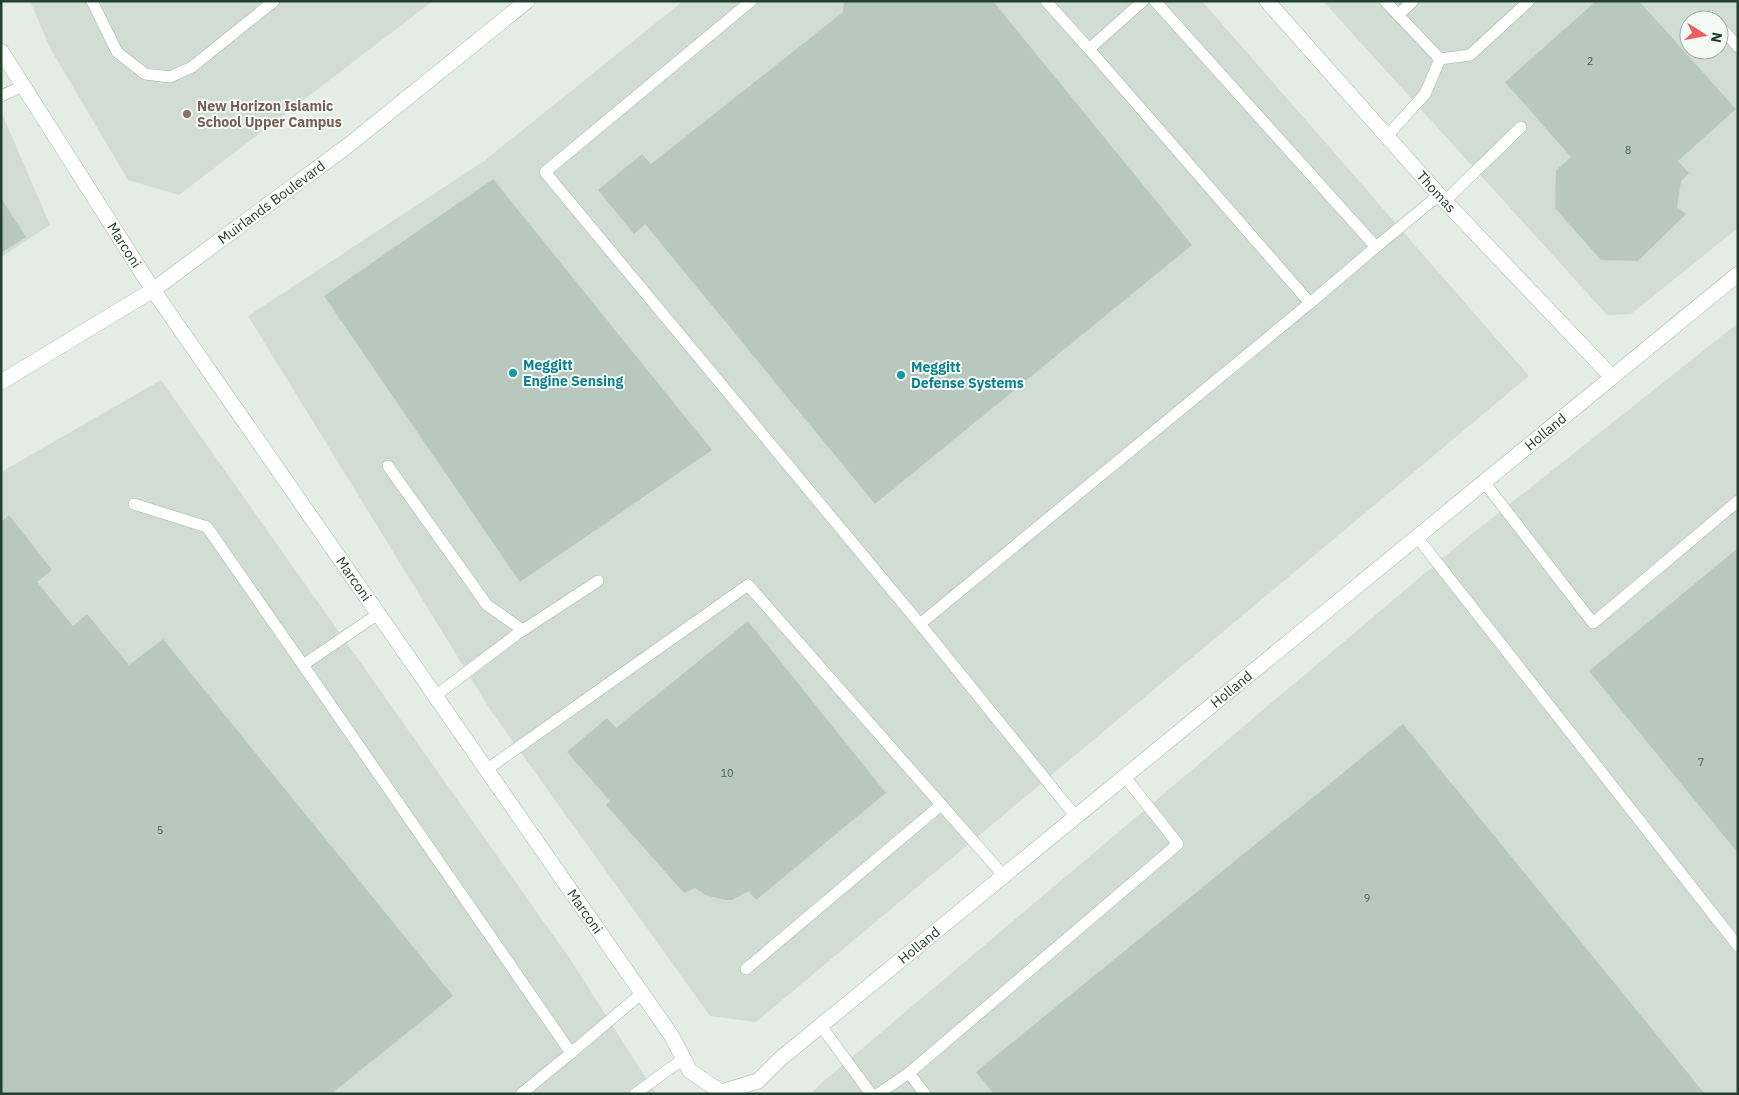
<svg xmlns="http://www.w3.org/2000/svg" width="1739" height="1095" font-family="'IBM Plex Sans',sans-serif">
  <style>
    .built { fill: #d1ddd4; fill-rule: evenodd }
    .building { fill: #b9c8be }
    .lines { fill: none; stroke-linecap: round; stroke-linejoin: round }
    .service-casing { stroke: #a5b5ab; stroke-width: 12 }
    .minor-casing { stroke: #a5b5ab; stroke-width: 16 }
    .tertiary-casing { stroke: #a5b5ab; stroke-width: 16 }
    .secondary-casing { stroke: #a4bcad; stroke-width: 16 }
    .service { stroke: #fff; stroke-width: 11 }
    .minor { stroke: #fff; stroke-width: 15 }
    .tertiary { stroke: #fff; stroke-width: 15 }
    .secondary { stroke: #fff; stroke-width: 15 }
    .education-dot { fill: #8d6e63; stroke: #f4faf5; stroke-width: 2 }
    .culture-dot { fill: #0f9aa8; stroke: #f4faf5; stroke-width: 2 }
    .labels { text-anchor: middle; stroke-width: 4; stroke-linejoin: round; paint-order: stroke }
    .number-label { font-size: 11px; fill: #486153 }
    .education-label { font-size: 14px; font-weight: bold; fill: #785e54; stroke: #f4faf5; text-anchor: start }
    .street-label { font-size: 14px; fill: #223f2f; stroke: #f4faf5 }
    .culture-label { font-size: 14px; font-weight: bold; fill: #0d838f; stroke: #f4faf5; text-anchor: start }
  </style>
  <rect width="100%" height="100%" fill="#e3ede6"/>
  <g class="built">
    <path d="M30 1H433L179 195 128 180 50 48Z"/>
    <path d="M683 1H1202L1529 376 756 1022 710 1016 491 711 248 316 484 161Z"/>
    <path d="M1323 1H1738V228L1631 314 1607 315ZM1689 20H1719V50H1689Z"/>
    <path d="M1 111 50 225 1 257Z"/>
    <path d="M1738 323V1094H811L820 1084 1463 541Z"/>
    <path d="M161 380 570 959 656 1094H1V472Z"/>
  </g>
  <g class="building">
    <path d="M844 1H993L1192 245 875 504 645 224 634 234 598 190 642 154 651 164 843 12Z"/>
    <path d="M1596 1H1639L1736 109 1678 161 1689 173 1681 181 1677 207 1686 214 1638 261 1601 260 1555 208 1556 170 1571 157 1505 82Z"/>
    <path d="M493 179 712 450 520 582 324 296Z"/>
    <path d="M1 198 26 237 1 253Z"/>
    <path d="M9 515 52 570 37 582 73 626 87 614 129 665 163 639 453 996 331 1094H1V522Z"/>
    <path d="M1738 548V853L1589 671Z"/>
    <path d="M748 621 886 793 756 900 749 891 732 900H725L705 895 695 888 684 893 606 805 610 801 567 752 607 718 616 728Z"/>
    <path d="M1403 724 1705 1094H994L976 1072Z"/>
  </g>
  <g class="lines">
    <g class="service-casing">
      <g id="service">
        <path d="M92 1 117 52 145 74 170 77 192 67 274 1"/>
        <path d="M751 1 545 172 920 624 1076 817"/>
        <path d="M1046 1 1089 49 1143 1"/>
        <path d="M1155 1 1376 247 1439 195"/>
        <path d="M1385 1 1440 59 1425 94 1387 136"/>
        <path d="M1398 15 1413 1"/>
        <path d="M1711 16 1714 20"/>
        <path d="M1719 25 1738 47"/>
        <path d="M1089 49 1310 303 1376 247"/>
        <path d="M1440 59 1470 55 1529 1"/>
        <path d="M1 96 23 86"/>
        <path d="M1445 201 1521 127"/>
        <path d="M388 466 487 605 523 630"/>
        <path d="M1484 482 1593 623 1738 501"/>
        <path d="M134 504 207 527 303 665 378 614"/>
        <path d="M1417 537 1738 946"/>
        <path d="M920 624 1310 303"/>
        <path d="M303 665 571 1053 642 993"/>
        <path d="M435 696 517 634 598 581"/>
        <path d="M486 770 748 585 1004 876"/>
        <path d="M746 969 941 805"/>
        <path d="M821 1026 871 1094"/>
        <path d="M909 1073 1178 844 1125 777"/>
        <path d="M521 1094 571 1053"/>
        <path d="M635 1094 683 1059"/>
        <path d="M878 1094 909 1073 925 1094"/>
      </g>
    </g>
    <g class="minor-casing">
      <g id="minor">
        <path id="s1" d="M1 51 153 290 671 1035 690 1071 721 1092 758 1081 780 1059 1738 274"/>
      </g>
    </g>
    <g class="tertiary-casing">
      <g id="tertiary">
        <path id="s2" d="M1267 1 1439 195 1612 377"/>
      </g>
    </g>
    <g class="secondary-casing">
      <g id="secondary">
        <path id="s3" d="M1 382 153 290 350 144 527 1"/>
      </g>
    </g>
    <use href="#service" class="service"/>
    <use href="#minor" class="minor"/>
    <use href="#tertiary" class="tertiary"/>
    <use href="#secondary" class="secondary"/>
  </g>
  <circle class="education-dot" cx="187" cy="114" r="5"/>
  <g class="culture-dot">
    <circle cx="513" cy="373" r="5"/>
    <circle cx="901" cy="375" r="5"/>
  </g>
  <g class="labels">
    <g class="number-label">
      <text x="1590" y="65">2</text>
      <text x="1628" y="154">8</text>
      <text x="1701" y="766">7</text>
      <text x="727" y="777">10</text>
      <text x="160" y="834">5</text>
      <text x="1367" y="902">9</text>
    </g>
    <g class="education-label">
      <text x="197" y="111">New Horizon Islamic<tspan x="197" dy="16">School Upper Campus</tspan></text>
    </g>
    <g class="street-label">
      <text dy="5" stroke="none"><textPath href="#s2" startOffset="255">Thomas</textPath></text>
      <text dy="5" stroke="none"><textPath href="#s3" startOffset="325">Muirlands Boulevard</textPath></text>
      <text dy="5" stroke="none"><textPath href="#s1" startOffset="230">Marconi</textPath></text>
      <text dy="5" stroke="none"><textPath href="#s1" startOffset="2328">Holland</textPath></text>
      <text dy="5" stroke="none"><textPath href="#s1" startOffset="635">Marconi</textPath></text>
      <text dy="5" stroke="none"><textPath href="#s1" startOffset="1922">Holland</textPath></text>
      <text dy="5" stroke="none"><textPath href="#s1" startOffset="1040">Marconi</textPath></text>
      <text dy="5" stroke="none"><textPath href="#s1" startOffset="1518">Holland</textPath></text>
    </g>
    <g class="culture-label">
      <text x="523" y="370">Meggitt<tspan x="523" dy="16">Engine Sensing</tspan></text>
      <text x="911" y="372">Meggitt<tspan x="911" dy="16">Defense Systems</tspan></text>
    </g>
  </g>
  <rect width="1739" height="1095" fill="none" stroke="#223f2f" stroke-width="5"/>
  <g transform="translate(1704 35) rotate(101)"><circle r="24" fill="#f4faf5" stroke="#a0afa6"/>
  <path d="M0-4L9 19L0 12L-9 19Z" fill="#f45a62"/>
  <text y="-8" font-size="14" font-weight="bold" text-anchor="middle" fill="#223f2f">N</text>
  </g>
</svg>
